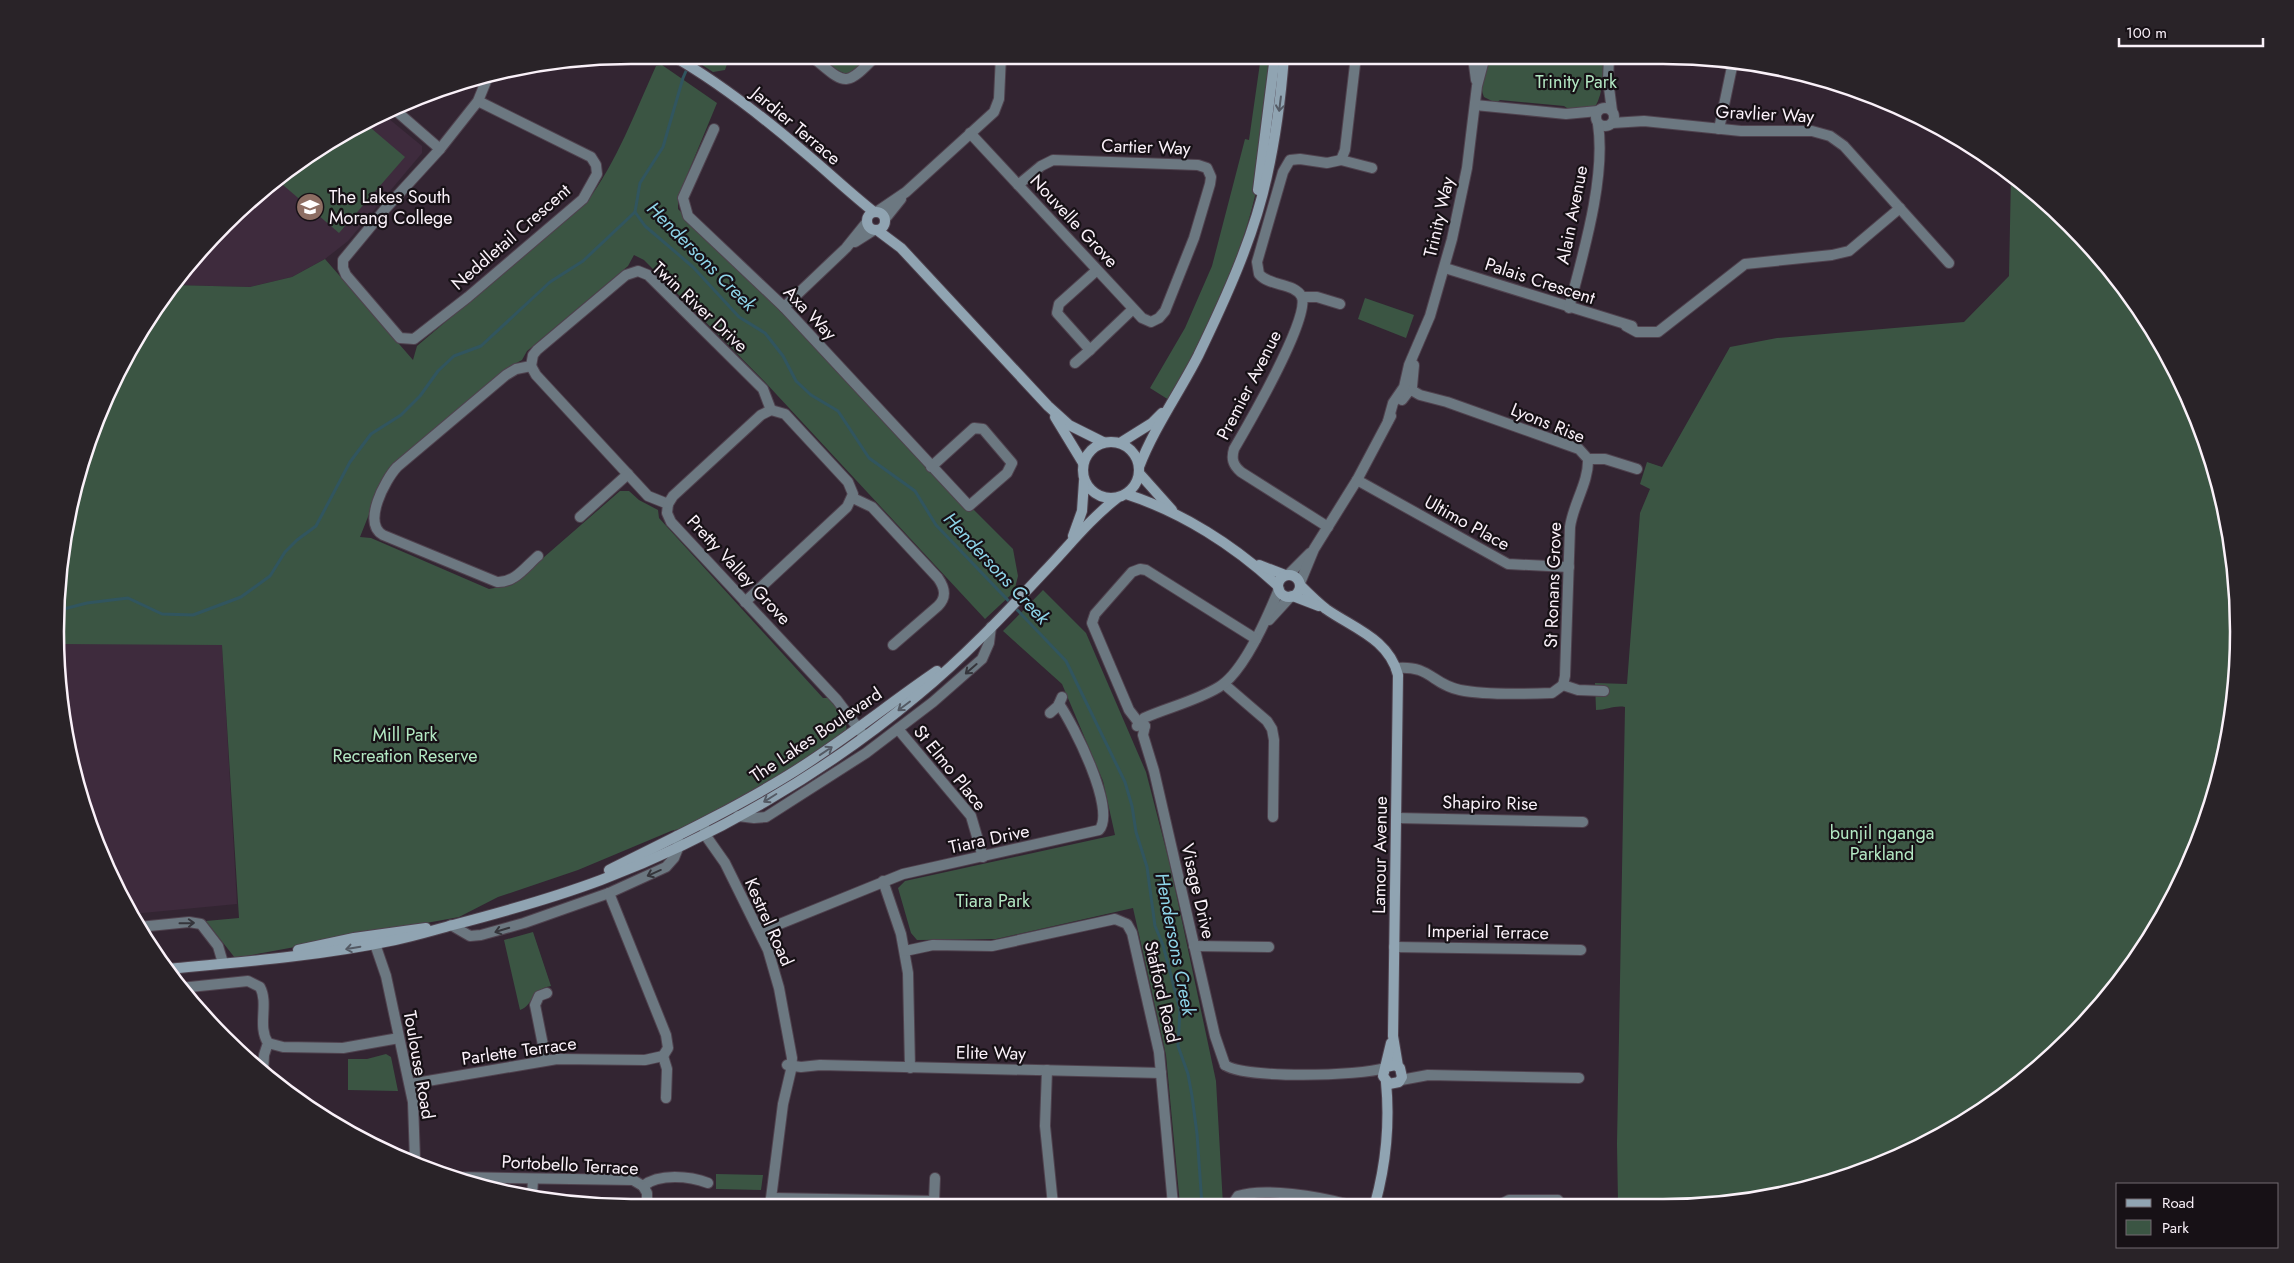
<svg xmlns="http://www.w3.org/2000/svg" width="2294" height="1263" font-family="Jost,sans-serif">
  <style>
    .built { fill: #3e2b3d }
    .green { fill: #3b5543 }
    .lines { fill: none; stroke-linecap: round; stroke-linejoin: round }
    .stream { stroke: #31555f; stroke-width: 3 }
    .street-casing { stroke: #4f424e; stroke-width: 12 }
    .secondary-casing { stroke: #4f424e; stroke-width: 12 }
    .street { stroke: #6c7881; stroke-width: 10 }
    .secondary { stroke: #90a4b2; stroke-width: 10 }
    .oneway { stroke: #545a64 }
    .oneway2 { stroke: #35353b }
    .labels { text-anchor: middle; stroke-width: 4.5; stroke-linejoin: round; paint-order: stroke }
    .park-label { font-size: 18px; fill: #b3e8c3; stroke: #171116 }
    .street-label { font-size: 18px; fill: #faf1f9; stroke: #171116 }
    .poi-label { font-size: 18px; fill: #faf1f9; stroke: #171116; text-anchor: start }
    .water-label { font-size: 19px; font-style: italic; fill: #8ed4e8; stroke: #171116 }
    .rim { fill: none; stroke: #faf1f9; stroke-width: 2.5 }
  </style>
  <rect width="100%" height="100%" fill="#332532"/>
  <g class="built">
    <path d="M383 114 422 146V153L348 241 325 259 292 277 250 287 173 285 198 251 280 174 344 132Z"/>
    <path d="M56 644H222L237 904 132 914 99 852 75 780 56 669Z"/>
  </g>
  <g class="green">
    <path d="M687 55H730L725 70 713 72Z"/>
    <path d="M819 55H869L855 70 846 74 837 70Z"/>
    <path d="M1261 56H1272C1267 102 1265 151 1255 196 1238 268 1205 335 1169 400L1150 388 1185 328 1212 266 1245 139 1249 140Z"/>
    <path d="M1490 56H1604C1603 73 1604 92 1595 107L1570 110 1564 106 1500 100 1496 103 1484 97C1478 84 1485 68 1490 56Z"/>
    <path d="M662 65 717 103 678 197V209L798 329 962 506 974 510 1013 549 1018 576 1014 592 985 619 764 381 644 260 634 255 628 266 527 351 522 360 507 368 394 464 385 474 360 537 371 538 489 589 512 585 620 491H629L639 500 658 510 659 518 823 698H828C836 707 849 718 846 731L806 761 694 825 671 831 578 870 498 897 459 917 235 958 206 921 239 918 222 645 56 644V594L75 483 99 411 152 311 173 285 250 287 292 277 325 259 413 360 417 346 586 203C617 162 635 112 656 66Z"/>
    <path d="M365 123 405 157 339 233 276 179 343 132Z"/>
    <path d="M2011 175 2042 198 2120 280 2179 376 2219 482 2238 594 2234 706 2208 817 2162 919 2070 1039 1983 1111 1848 1177 1737 1203H1618L1617 1144 1625 707C1615 705 1607 710 1596 710L1595 683 1627 684 1640 513 1650 489 1640 484 1647 462 1662 467 1730 347 1777 338 1964 322 2009 276Z"/>
    <path d="M1365 298 1414 315 1406 338 1358 319Z"/>
    <path d="M1043 590 1086 633 1146 772 1170 865 1216 1081 1223 1205H1180L1166 1055 1133 908 996 939 917 940 911 933 898 888 905 881 1115 835 1103 781 1062 684 1003 631Z"/>
    <path d="M533 932 551 986C531 989 534 1005 520 1010L504 940Z"/>
    <path d="M386 1054 391 1057 398 1091 348 1090V1059H367Z"/>
    <path d="M716 1174 763 1175 761 1190 716 1189Z"/>
  </g>
  <g class="lines">
    <g class="stream">
      <path d="M693 55 683 78 663 147 640 183 635 212 645 226 693 267 739 317 765 333 783 356 796 381 811 395 838 411 869 458 915 491 936 525 1066 661 1125 782 1132 806 1136 832 1147 867 1155 926 1163 945 1180 1010 1178 1046 1188 1074 1192 1096 1197 1134 1202 1205"/>
      <path d="M56 611 87 603 128 598 162 614 193 615 241 597 270 576 285 552 297 540 316 526 350 462 371 434 401 415 420 396 438 371 454 356 481 346 550 282 583 261 635 212"/>
    </g>
    <g class="street-casing">
      <g id="street">
        <path d="M810 55C846 84 843 90 877 55"/>
        <path d="M1609 56 1608 80 1612 111"/>
        <path d="M1473 57 1476 80"/>
        <path d="M478 101 591 157 596 165 597 174 583 199 468 297 414 339 400 338 346 275 343 268V260L386 208 440 149 478 101 489 74"/>
        <path d="M1475 105 1566 114 1598 111"/>
        <circle cx="1605" cy="117" r="9"/>
        <path d="M394 109 440 149"/>
        <path d="M1612 123 1644 121 1741 131H1812L1830 136 1844 146 1949 263"/>
        <path d="M714 129 683 198 688 216 784 307 969 506 1007 473 1012 463 983 429 974 428 931 467"/>
        <path d="M1719 129 1733 62"/>
        <path d="M970 133 1142 318 1151 322 1159 318 1165 311 1194 238 1210 184 1211 177 1207 168 1198 165 1053 160 1041 166 1018 185"/>
        <path d="M1341 160 1345 150 1356 56"/>
        <path d="M878 211 906 192 994 112 999 99 1001 55"/>
        <path d="M885 219 901 199"/>
        <path d="M855 242 874 230"/>
        <path d="M1445 268 1632 326"/>
        <path d="M1097 270 1059 304 1057 313 1090 350 1133 309"/>
        <path d="M1302 297C1309 320 1248 425 1234 449 1231 459 1233 465 1241 472L1328 527"/>
        <path d="M1340 304 1317 297H1302C1294 282 1270 287 1259 274L1257 262 1283 172 1290 160 1300 159 1327 163 1341 160 1372 168"/>
        <path d="M784 307 846 248 867 222"/>
        <path d="M1569 308C1583 254 1606 178 1598 124"/>
        <path d="M1626 326 1637 332H1658L1745 264 1832 255 1849 251 1900 208"/>
        <path d="M1075 363 1090 350"/>
        <path d="M531 366 536 375 648 496 668 504 667 513 671 522 837 700 864 736"/>
        <path d="M1406 387 1420 395 1447 402 1579 449 1588 459H1605L1637 469"/>
        <path d="M1402 400 1412 387 1414 365"/>
        <path d="M1388 421 1393 403 1404 387 1409 365 1430 316 1452 239 1467 168 1477 86 1485 56"/>
        <path d="M1357 480 1508 564 1569 567"/>
        <path d="M853 498 872 507 938 578C945 588 947 597 938 606L893 645"/>
        <path d="M668 504 673 496 761 415 771 410 785 414 848 482 853 494 847 507 745 602"/>
        <path d="M580 517 628 474"/>
        <path d="M538 556C526 566 515 583 497 582L383 535C362 523 385 480 397 467L506 375 516 369 531 366 533 355 537 350 626 275 638 271 648 275 763 389 771 410"/>
        <path d="M1288 575 1310 553"/>
        <path d="M1300 583 1314 549 1357 480 1391 416"/>
        <path d="M1269 620 1291 596"/>
        <path d="M1396 668C1431 665 1431 684 1460 690 1484 695 1526 694 1552 693L1563 685 1578 690 1604 691"/>
        <path d="M1224 684 1267 721 1272 729 1274 740 1273 817"/>
        <path d="M1563 685 1565 676 1570 527C1573 504 1589 482 1588 459"/>
        <path d="M1050 713 1058 706 1062 697"/>
        <path d="M1137 726 1144 718C1169 707 1196 701 1219 687 1244 672 1268 616 1279 589"/>
        <path d="M1145 726 1143 735 1154 771 1215 1036 1225 1065"/>
        <path d="M1145 726 1139 723 1129 710 1092 623 1095 614 1132 572 1140 569 1146 570 1256 639"/>
        <path d="M898 729 971 816 983 857"/>
        <path d="M738 816 754 818 766 817 866 753 933 702 982 659 989 643 991 627"/>
        <path d="M1397 818 1583 822"/>
        <path d="M704 825 706 836 725 863 768 950 779 988 792 1058 791 1070 783 1104 770 1206"/>
        <path d="M883 881 901 934 908 973 910 1068"/>
        <path d="M451 925 470 936 481 935 524 923 609 893 666 867 674 858 679 846 677 836"/>
        <path d="M139 927 189 922 201 924 218 946 223 963"/>
        <path d="M760 932 903 874 1099 830C1117 810 1073 724 1059 704"/>
        <path d="M376 936V947L386 976 413 1102 415 1160"/>
        <path d="M1194 946 1269 947"/>
        <path d="M1394 947 1581 950"/>
        <path d="M905 951 933 945 992 946 1115 919 1127 924 1132 933 1159 1052 1173 1205"/>
        <path d="M180 988 248 981 260 987C269 1004 257 1026 268 1043L264 1055 263 1073"/>
        <path d="M268 1043 283 1047 343 1048 399 1038"/>
        <path d="M663 1056 667 1069 666 1098"/>
        <path d="M546 1060 535 1005 539 996 547 993"/>
        <path d="M787 1065 801 1067 820 1065 1161 1073"/>
        <path d="M1225 1065C1245 1079 1360 1076 1385 1068"/>
        <path d="M1047 1070 1045 1126 1053 1205"/>
        <path d="M1401 1080 1428 1075 1579 1078"/>
        <path d="M410 1084 557 1059 645 1060 663 1056 668 1048 666 1035 609 893"/>
        <path d="M455 1177 633 1180 643 1186C659 1173 690 1176 708 1183"/>
        <path d="M643 1186 647 1193V1207"/>
        <path d="M532 1197 533 1179"/>
        <path d="M772 1198 934 1201V1206"/>
        <path d="M934 1201 935 1178"/>
        <path d="M1501 1204 1509 1200H1558"/>
        <path d="M1232 1205 1238 1196C1264 1187 1320 1197 1346 1204"/>
      </g>
    </g>
    <g class="secondary-casing">
      <g id="secondary">
        <path d="M671 55C719 82 762 116 804 152 828 172 850 193 874 212"/>
        <path d="M1258 190 1275 56"/>
        <circle cx="876" cy="221" r="9"/>
        <path d="M877 230 901 248 1048 406 1069 425 1103 442"/>
        <path d="M1055 417 1083 463"/>
        <circle cx="1111" cy="470" r="28"/>
        <path d="M1120 443 1152 423 1162 413"/>
        <path d="M1139 467C1154 428 1179 393 1198 356 1225 300 1254 237 1267 176 1276 136 1281 96 1284 56"/>
        <path d="M1139 473 1172 510"/>
        <path d="M1126 494C1182 512 1235 546 1278 586"/>
        <path d="M1073 536 1082 511 1084 481"/>
        <path d="M1259 565 1285 575"/>
        <circle cx="1289" cy="586" r="11"/>
        <path d="M1300 585C1308 593 1317 602 1326 609 1353 628 1389 639 1398 675L1393 1036 1398 1066"/>
        <path d="M1293 596 1319 606"/>
        <path d="M609 870C669 840 730 811 787 776 840 744 887 705 937 671"/>
        <path d="M298 950 354 938 426 928"/>
        <path d="M166 969C242 962 319 956 395 940 415 936 434 930 453 925 503 912 553 898 601 880 714 837 825 773 918 695 963 658 1004 615 1044 572 1068 547 1089 520 1117 498"/>
        <path d="M1386 1067 1395 1065 1400 1068 1402 1077 1399 1082 1389 1084 1383 1076 1391 1043"/>
        <path d="M1375 1204C1386 1164 1390 1124 1386 1082"/>
      </g>
    </g>
    <use href="#street" class="street"/>
    <use href="#secondary" class="secondary"/>
  </g>
  <defs><path id="oneway-shaft" d="M-6 0H5M1.5-3L5.5 0L1.5 3" fill="none" stroke-width="1.6" stroke-linecap="round" stroke-linejoin="round" transform="scale(1.25)"/></defs>
  <g class="oneway">
    <use href="#oneway-shaft" transform="translate(1280 104) rotate(97)"/>
    <use href="#oneway-shaft" transform="translate(904 706) rotate(143)"/>
    <use href="#oneway-shaft" transform="translate(826 751) rotate(-34)"/>
    <use href="#oneway-shaft" transform="translate(770 798) rotate(148)"/>
    <use href="#oneway-shaft" transform="translate(353 948) rotate(170)"/>
  </g>
  <g class="oneway2">
    <use href="#oneway-shaft" transform="translate(971 669) rotate(139)"/>
    <use href="#oneway-shaft" transform="translate(654 873) rotate(156)"/>
    <use href="#oneway-shaft" transform="translate(187 923) rotate(-1)"/>
    <use href="#oneway-shaft" transform="translate(502 930) rotate(163)"/>
  </g>
  <defs>
    <g id="school-disc" transform="scale(1.4375)"><circle r="9.5" fill="#8d6e63" stroke="#171116"/><path d="M0-5L7-2L0 1L-7-2ZM-4 1L0 2.5L4 1V4Q0 6-4 4Z" fill="#fff"/></g>
  </defs>
  <g fill-rule="evenodd">
    <use href="#school-disc" x="310" y="207"/>
  </g>
  <g class="labels">
    <g class="park-label">
      <text x="1576" y="88">Trinity Park</text>
      <text x="405" y="741">Mill Park<tspan x="405" dy="21">Recreation Reserve</tspan></text>
      <text x="1882" y="839">bunjil nganga<tspan x="1882" dy="21">Parkland</tspan></text>
      <text x="993" y="907">Tiara Park</text>
    </g>
    <g class="street-label">
      <text transform="translate(1765 114) rotate(3)" y="6">Gravlier Way</text>
      <text transform="translate(796 126) rotate(40)" y="6">Jardier Terrace</text>
      <text transform="translate(1146 147) rotate(2)" y="6">Cartier Way</text>
      <text transform="translate(1572 215) rotate(-79)" y="6">Alain Avenue</text>
      <text transform="translate(1439 217) rotate(-77)" y="6">Trinity Way</text>
      <text transform="translate(1074 221) rotate(47)" y="6">Nouvelle Grove</text>
      <text transform="translate(511 237) rotate(-41)" y="6">Neddletail Crescent</text>
      <text transform="translate(1540 281) rotate(18)" y="6">Palais Crescent</text>
      <text transform="translate(700 307) rotate(43)" y="6">Twin River Drive</text>
      <text transform="translate(810 313) rotate(46)" y="6">Axa Way</text>
      <text transform="translate(1249 385) rotate(-63)" y="6">Premier Avenue</text>
      <text transform="translate(1548 423) rotate(22)" y="6">Lyons Rise</text>
      <text transform="translate(1467 523) rotate(29)" y="6">Ultimo Place</text>
      <text transform="translate(739 570) rotate(47)" y="6">Pretty Valley Grove</text>
      <text transform="translate(1553 585) rotate(-88)" y="6">St Ronans Grove</text>
      <text transform="translate(816 735) rotate(-34)" y="6">The Lakes Boulevard</text>
      <text transform="translate(950 768) rotate(51)" y="6">St Elmo Place</text>
      <text transform="translate(1490 803) rotate(1)" y="6">Shapiro Rise</text>
      <text transform="translate(989 839) rotate(-12)" y="6">Tiara Drive</text>
      <text transform="translate(1380 855) rotate(-89)" y="6">Lamour Avenue</text>
      <text transform="translate(1198 891) rotate(77)" y="6">Visage Drive</text>
      <text transform="translate(769 922) rotate(66)" y="6">Kestrel Road</text>
      <text transform="translate(1488 932) rotate(1)" y="6">Imperial Terrace</text>
      <text transform="translate(1162 992) rotate(77)" y="6">Stafford Road</text>
      <text transform="translate(519 1051) rotate(-8)" y="6">Parlette Terrace</text>
      <text transform="translate(991 1053) rotate(1)" y="6">Elite Way</text>
      <text transform="translate(419 1065) rotate(80)" y="6">Toulouse Road</text>
      <text transform="translate(570 1165) rotate(3)" y="6">Portobello Terrace</text>
    </g>
    <g class="poi-label">
      <text x="329" y="203">The Lakes South<tspan x="329" dy="21">Morang College</tspan></text>
    </g>
    <g class="water-label">
      <text transform="translate(702 256) rotate(45)" y="7">Hendersons Creek</text>
      <text transform="translate(997 568) rotate(47)" y="7">Hendersons Creek</text>
      <text transform="translate(1176 944) rotate(79)" y="7">Hendersons Creek</text>
    </g>
  </g>
  <path d="M0 0H2294V1263H0ZM631 64H1663A567 567 0 0 1 2230 631V632A567 567 0 0 1 1663 1199H631A567 567 0 0 1 64 632V631A567 567 0 0 1 631 64Z" fill="#292328" fill-rule="evenodd"/>
  <path class="rim" d="M631 64H1663A567 567 0 0 1 2230 631V632A567 567 0 0 1 1663 1199H631A567 567 0 0 1 64 632V631A567 567 0 0 1 631 64Z"/>
  <rect x="2116" y="1183" width="162" height="65" fill="#171116" stroke="#726b71"/>
  <rect x="2126" y="1199" width="25" height="8" fill="#90a4b2" stroke="#726b71"/>
  <text x="2162" y="1208" font-size="15" fill="#faf1f9">Road</text>
  <rect x="2126" y="1220" width="25" height="15" fill="#3b5543" stroke="#726b71"/>
  <text x="2162" y="1233" font-size="15" fill="#faf1f9">Park</text>
  <path d="M2119 38v8h144v-8" fill="none" stroke="#faf1f9" stroke-width="2.5"/>
  <text x="2126" y="38" font-size="15" fill="#faf1f9" stroke="#171116" stroke-width="4" paint-order="stroke">100 m</text>
</svg>
